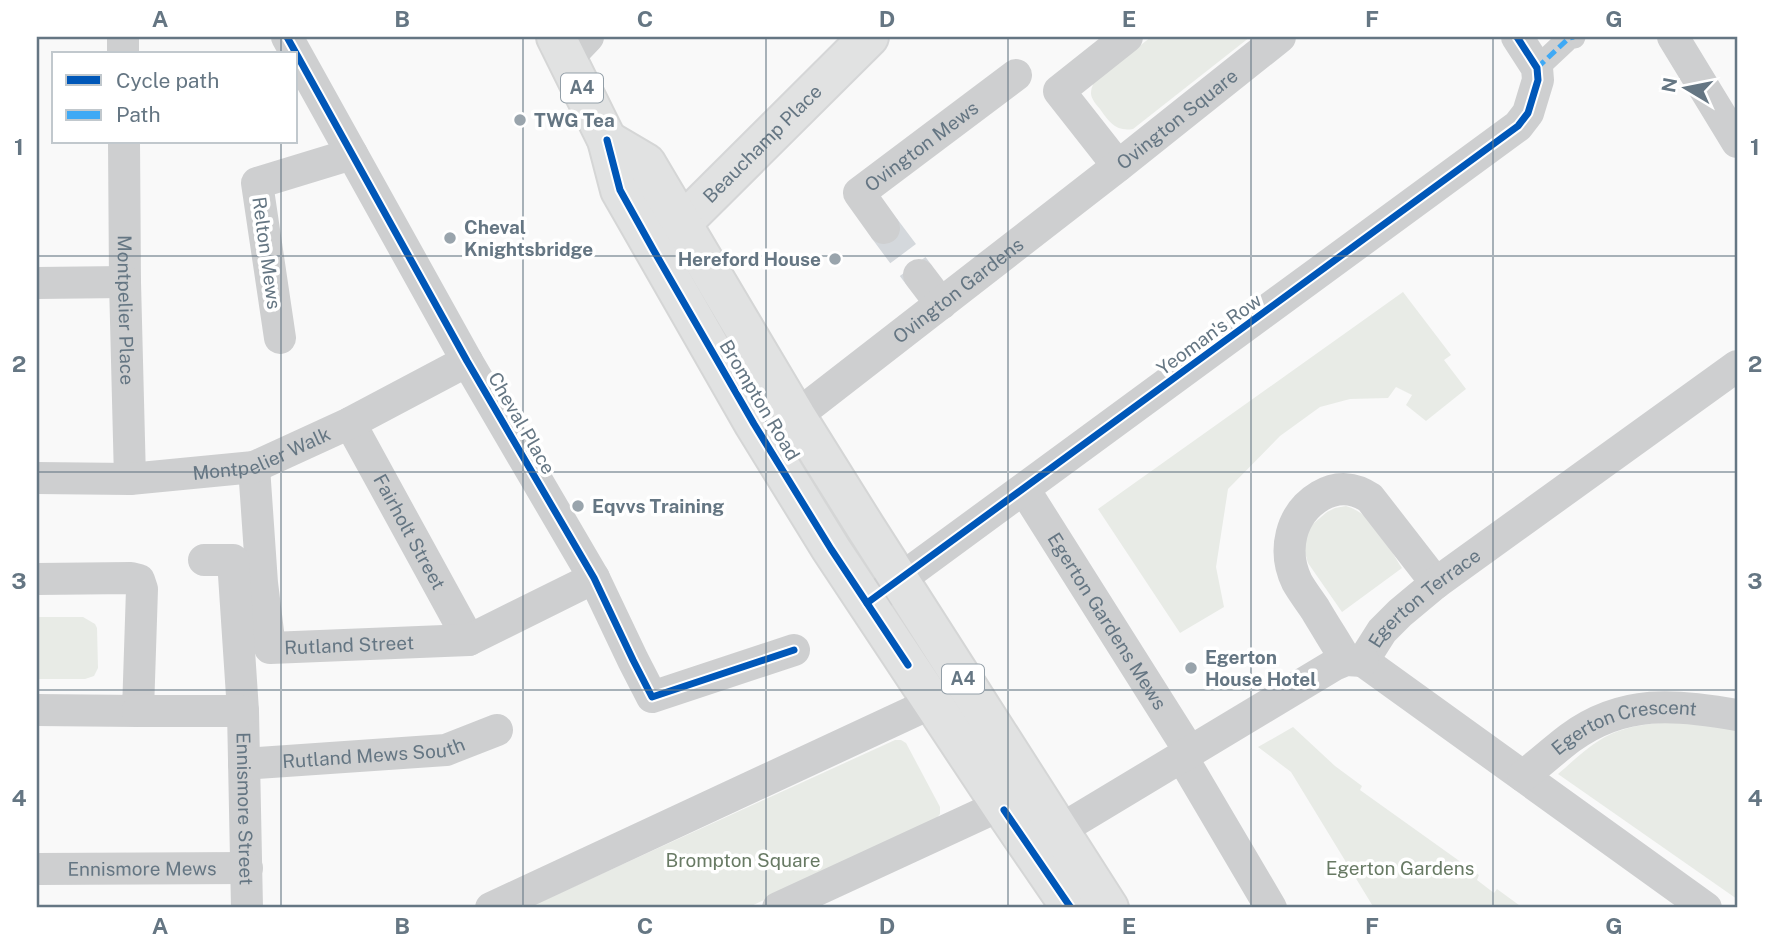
<svg xmlns="http://www.w3.org/2000/svg" width="1774" height="945" font-family="'Public Sans',sans-serif">
  <style>
    .green { fill: #e8ebe6 }
    .lines { fill: none; stroke-linecap: round; stroke-linejoin: round }
    .minor-tunnel { stroke: #d4d8dc; stroke-width: 32; stroke-dasharray: 32 16; stroke-linecap: butt }
    .secondary-casing { stroke: #d5d6d7; stroke-width: 42 }
    .trunk-casing { stroke: #d5d6d6; stroke-width: 42 }
    .pedestrian { stroke: #cecfd0; stroke-width: 23 }
    .minor { stroke: #cecfd0; stroke-width: 32 }
    .secondary { stroke: #e1e2e2; stroke-width: 38 }
    .trunk { stroke: #e1e2e2; stroke-width: 38 }
    .quiet { stroke: #3fa9f5; stroke-width: 5; stroke-dasharray: 10 5; stroke-linecap: butt }
    .cycleway-casing { stroke: #fff; stroke-width: 11 }
    .cycleway { stroke: #0057b8; stroke-width: 7 }
    .grid { fill: none; stroke: #657683; stroke-width: 2; stroke-opacity: 0.55 }
    .poi-dot { fill: #99a4ac; stroke: #fff; stroke-width: 2.5 }
    .labels { text-anchor: middle; stroke-width: 7; stroke-linejoin: round; paint-order: stroke }
    .shield { fill: #fff; stroke: #939fa8; stroke-width: 2 }
    .shield-label { font-size: 18px; font-weight: bold; fill: #657683 }
    .street-label { font-size: 19px; fill: #657683; stroke: #fff }
    .poi-label { font-size: 19px; font-weight: bold; fill: #657683; stroke: #fff; text-anchor: start }
    .park-label { font-size: 19px; fill: #687a64; stroke: #fff }
    .neatline { fill: none; stroke: #657683; stroke-width: 2.5 }
    .grid-label { font-size: 23px; text-anchor: middle; font-weight: bold; fill: #657683 }
  </style>
  <rect width="100%" height="100%" fill="#f9f9f9"/>
  <g class="green">
    <path d="M1151 37H1250L1133 129C1116 132 1109 122 1100 109 1096 104 1092 100 1091 94 1091 89 1092 87 1094 82Z"/>
    <path d="M1403 292 1451 355 1444 360 1466 389 1426 421 1406 405 1412 395 1396 387 1388 398 1350 399 1320 407 1280 436 1228 489 1216 567 1224 607 1180 633 1098 509Z"/>
    <path d="M1346 506C1374 514 1387 545 1402 568L1342 612 1308 563 1304 549 1307 529 1327 512 1335 508Z"/>
    <path d="M37 617H83L95 624 97 628 98 668 94 676 85 679H37Z"/>
    <path d="M1679 722 1737 730V899L1558 774C1571 763 1585 749 1600 740 1624 725 1652 723 1679 722Z"/>
    <path d="M1293 727 1335 766 1362 786 1360 790 1479 875 1477 880 1494 893 1497 889 1523 908H1374L1291 772 1258 747Z"/>
    <path d="M895 740H901L906 743 940 807V814L936 819 747 908H527Z"/>
  </g>
  <g class="lines">
    <path class="minor-tunnel" d="M884 228 919 275"/>
    <g class="secondary-casing">
      <g id="secondary">
        <path id="s13" d="M660 245 869 37"/>
      </g>
    </g>
    <g class="trunk-casing">
      <g id="trunk">
        <path d="M556 37 607 140 620 190 754 424 831 549 1004 810 1071 908"/>
        <path d="M607 140 646 163 796 416 866 528 1109 908"/>
      </g>
    </g>
    <path class="pedestrian" d="M1537 68 1569 38 1574 37"/>
    <g class="minor">
      <path d="M123 37V54"/>
      <path d="M287 37 467 361 594 578 633 660 652 697 794 650"/>
      <path d="M1673 37 1737 142"/>
      <path d="M568 58 588 37"/>
      <path id="s1" d="M124 142 125 282 130 479"/>
      <path d="M1118 166 1059 91 1127 37"/>
      <path id="s2" d="M884 228 859 193 1016 75"/>
      <path d="M919 275 941 304"/>
      <path d="M37 283 125 282"/>
      <path d="M280 338 257 183 352 154"/>
      <path id="s3" d="M796 416 1118 166 1280 37"/>
      <path id="s4" d="M350 423 469 640"/>
      <path id="s5" d="M254 467 262 583 270 648 469 640 594 578"/>
      <path id="s6" d="M37 478 130 479 254 467 350 423 467 361"/>
      <path id="s7" d="M1024 489 1190 752"/>
      <path id="s8" d="M204 560H233L243 711 247 908"/>
      <path d="M37 579 131 578 139 580 142 589 138 711 37 710"/>
      <path d="M880 594 1518 126 1528 113 1538 80 1537 68 1517 37"/>
      <path d="M1346 660C1336 643 1325 626 1315 609 1309 600 1302 591 1297 582 1282 551 1290 514 1320 496 1337 486 1354 487 1370 498L1436 583"/>
      <path id="s9" d="M1363 661 1382 631 1400 613 1436 583 1737 366"/>
      <path d="M1363 661 1706 908"/>
      <path d="M138 711H243"/>
      <path d="M1182 757 1271 908"/>
      <path id="s10" d="M244 764 446 750 497 730"/>
      <path id="s11" d="M1523 776C1539 764 1554 750 1570 738 1623 699 1676 704 1737 715"/>
      <path d="M1040 842 1334 665 1346 660 1363 661"/>
      <path id="s12" d="M37 869 247 868"/>
      <path d="M491 908 953 693"/>
      <path d="M778 908 1001 805"/>
    </g>
    <use href="#secondary" class="secondary"/>
    <use href="#trunk" class="trunk"/>
    <path class="quiet" d="M1537 68 1569 38 1574 37"/>
    <g class="cycleway-casing">
      <g id="cycleway">
        <path d="M287 37 467 361 594 578 633 660 652 697 794 650"/>
        <path d="M607 140 620 190 654 251 754 424 831 549 908 665"/>
        <path d="M867 603 1518 126 1528 113 1538 80 1537 68 1517 37"/>
        <path d="M1004 810 1071 908"/>
      </g>
    </g>
    <use href="#cycleway" class="cycleway"/>
  </g>
  <path class="grid" d="M281 37V54M523 37V908M766 37V908M1008 37V908M1251 37V908M1493 37V908M281 142V908M37 256H1737M37 472H1737M37 690H1737"/>
  <g class="poi-dot">
    <circle cx="520" cy="120" r="7"/>
    <circle cx="450" cy="238" r="7"/>
    <circle cx="835" cy="259" r="7"/>
    <circle cx="578" cy="506" r="7"/>
    <circle cx="1191" cy="668" r="7"/>
  </g>
  <g class="labels">
    <g class="shield">
      <rect x="561" y="73.5" width="42" height="29" rx="5"/>
      <rect x="942" y="664.5" width="42" height="29" rx="5"/>
    </g>
    <g class="shield-label">
      <text x="582" y="94">A4</text>
      <text x="963" y="685">A4</text>
    </g>
    <g class="street-label">
      <text dy="7" stroke="none"><textPath href="#s3" startOffset="483">Ovington Square</textPath></text>
      <text dy="7" stroke="none"><textPath href="#s13" startOffset="144">Beauchamp Place</textPath></text>
      <text dy="7" stroke="none"><textPath href="#s2" startOffset="121">Ovington Mews</textPath></text>
      <text transform="translate(267 253) rotate(82)" y="7">Relton Mews</text>
      <text dy="7" stroke="none"><textPath href="#s3" startOffset="205">Ovington Gardens</textPath></text>
      <text dy="7" stroke="none"><textPath href="#s1" startOffset="168">Montpelier Place</textPath></text>
      <text transform="translate(1209 334) rotate(-36)" y="7">Yeoman's Row</text>
      <text transform="translate(760 400) rotate(59)" y="7">Brompton Road</text>
      <text transform="translate(522 423) rotate(60)" y="7">Cheval Place</text>
      <text dy="7" stroke="none"><textPath href="#s6" startOffset="228">Montpelier Walk</textPath></text>
      <text dy="7" stroke="none"><textPath href="#s4" startOffset="124">Fairholt Street</textPath></text>
      <text dy="7" stroke="none"><textPath href="#s9" startOffset="89">Egerton Terrace</textPath></text>
      <text dy="7" stroke="none"><textPath href="#s7" startOffset="156">Egerton Gardens Mews</textPath></text>
      <text dy="7" stroke="none"><textPath href="#s5" startOffset="261">Rutland Street</textPath></text>
      <text dy="7" stroke="none"><textPath href="#s11" startOffset="117">Egerton Crescent</textPath></text>
      <text dy="7" stroke="none"><textPath href="#s10" startOffset="130">Rutland Mews South</textPath></text>
      <text dy="7" stroke="none"><textPath href="#s8" startOffset="278">Ennismore Street</textPath></text>
      <text dy="7" stroke="none"><textPath href="#s12" startOffset="105">Ennismore Mews</textPath></text>
    </g>
    <g class="poi-label">
      <text x="534" y="127">TWG Tea</text>
      <text x="464" y="234">Cheval<tspan x="464" dy="22">Knightsbridge</tspan></text>
      <text x="821" y="266" text-anchor="end">Hereford House</text>
      <text x="592" y="513">Eqvvs Training</text>
      <text x="1205" y="664">Egerton<tspan x="1205" dy="22">House Hotel</tspan></text>
    </g>
    <g class="park-label">
      <text x="743" y="867">Brompton Square</text>
      <text x="1400" y="875">Egerton Gardens</text>
    </g>
  </g>
  <rect width="1774" height="945" fill="none" stroke="#ffffff" stroke-width="77"/>
  <rect x="52" y="52" width="245" height="91" fill="#ffffff" stroke="#c1c8cd" stroke-width="2"/>
  <rect x="66" y="75" width="35" height="10" fill="#0057b8" stroke="#c1c8cd" stroke-width="2"/>
  <text x="116" y="88" font-size="21" fill="#657683">Cycle path</text>
  <rect x="66" y="110" width="35" height="10" fill="#3fa9f5" stroke="#c1c8cd" stroke-width="2"/>
  <text x="116" y="122" font-size="21" fill="#657683">Path</text>
  <g transform="translate(1686 88) rotate(280)" stroke="#ffffff" stroke-width="5" paint-order="stroke">
  <path d="M0-5L12 26L0 18L-12 26Z" fill="#657683"/>
  <text y="-10" font-size="19" font-weight="bold" text-anchor="middle" fill="#657683">N</text>
  </g>
  <rect x="38" y="38" width="1698" height="868" class="neatline"/>
  <g class="grid-label">
    <text x="160" y="27">A</text>
    <text x="402" y="27">B</text>
    <text x="645" y="27">C</text>
    <text x="887" y="27">D</text>
    <text x="1129" y="27">E</text>
    <text x="1372" y="27">F</text>
    <text x="1614" y="27">G</text>
    <text x="19" y="155">1</text>
    <text x="1755" y="155">1</text>
    <text x="19" y="372">2</text>
    <text x="1755" y="372">2</text>
    <text x="19" y="589">3</text>
    <text x="1755" y="589">3</text>
    <text x="19" y="806">4</text>
    <text x="1755" y="806">4</text>
    <text x="160" y="934">A</text>
    <text x="402" y="934">B</text>
    <text x="645" y="934">C</text>
    <text x="887" y="934">D</text>
    <text x="1129" y="934">E</text>
    <text x="1372" y="934">F</text>
    <text x="1614" y="934">G</text>
  </g>
</svg>
